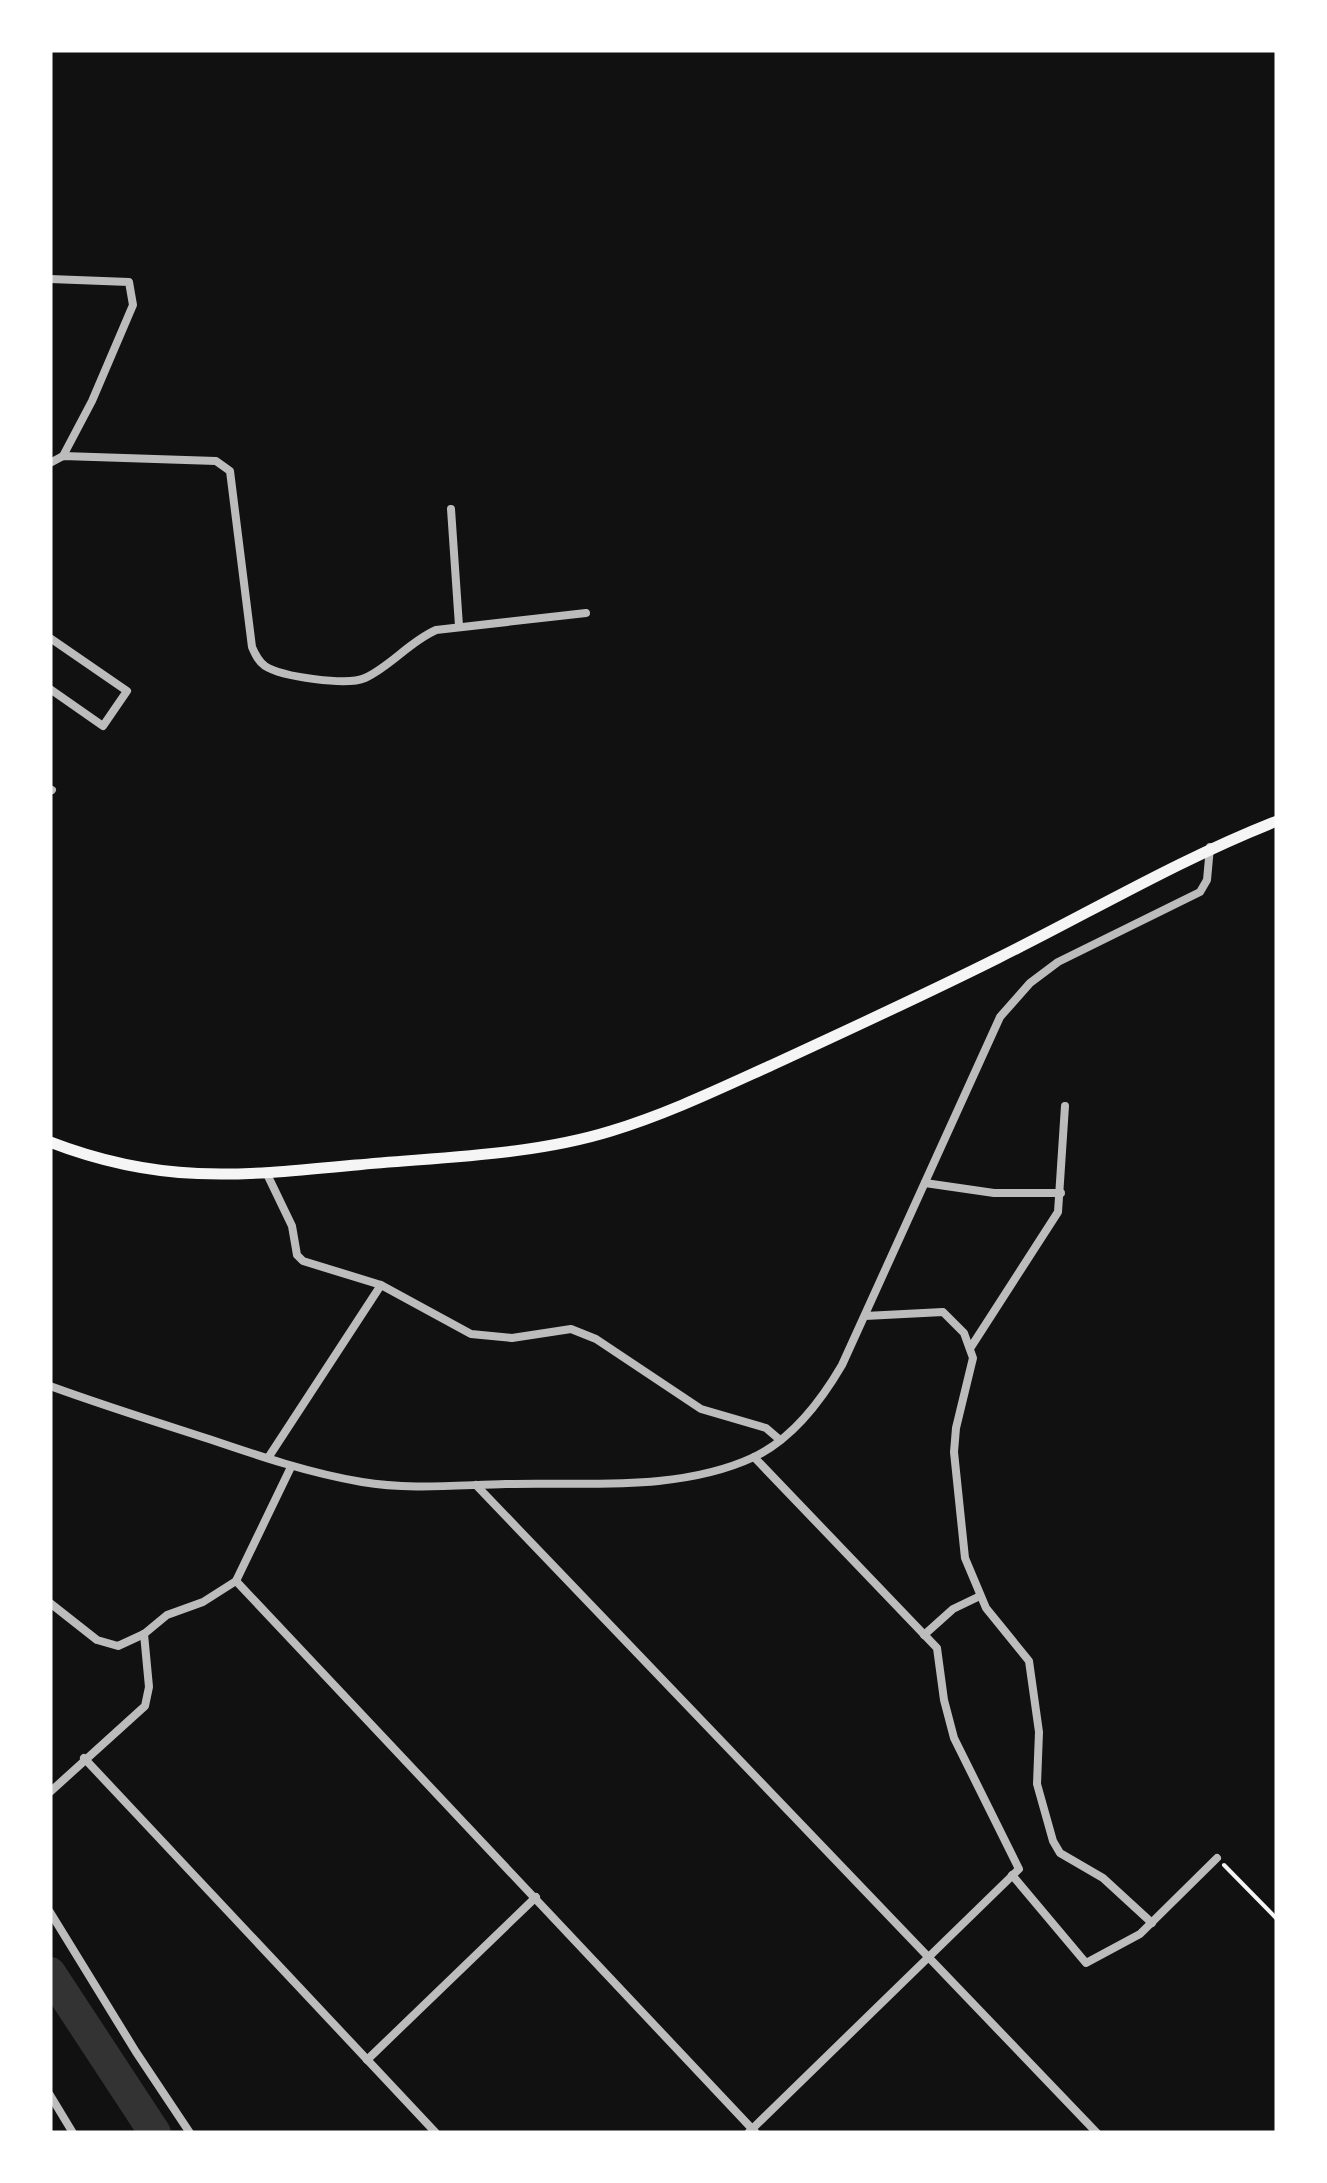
<svg xmlns="http://www.w3.org/2000/svg" width="1327" height="2183" font-family="Cabin,sans-serif">
  <style>
    .lines { fill: none; stroke-linecap: round; stroke-linejoin: round }
    .river { stroke: #333; stroke-width: 32 }
    .path { stroke: #f5f5f5; stroke-width: 4 }
    .minor { stroke: #bcbcbc; stroke-width: 8 }
    .secondary { stroke: #f5f5f5; stroke-width: 11 }
  </style>
  <rect width="100%" height="100%" fill="#111"/>
  <g class="lines">
    <path class="river" d="M50 1973 155 2133"/>
    <path class="path" d="M1224 1865 1277 1919"/>
    <g class="minor">
      <path d="M50 279 129 282 133 305 92 401 63 456"/>
      <path d="M50 463 63 456 216 461 230 471 252 647C255 654 258 661 265 666 282 677 347 686 365 678 391 666 409 642 436 630L586 613"/>
      <path d="M451 509 459 626"/>
      <path d="M50 638 127 691 103 726 50 689"/>
      <path d="M50 789 52 790"/>
      <path d="M266 1172 292 1226 297 1255 303 1261 381 1285 471 1334 512 1338 571 1329 596 1339 701 1409 766 1428 780 1440"/>
      <path d="M925 1183 994 1193H1061"/>
      <path d="M865 1316 943 1312 964 1333 973 1358 956 1428 954 1452 965 1558 986 1608 1029 1661 1039 1732 1037 1784 1053 1841 1060 1853 1103 1878 1152 1923"/>
      <path d="M971 1347 1058 1212 1065 1106"/>
      <path d="M50 1386C102 1405 156 1422 209 1439 259 1456 309 1473 362 1482 408 1490 459 1485 506 1484 586 1482 679 1492 754 1457 792 1439 821 1401 842 1365L1000 1017 1030 983 1058 962 1200 892 1207 880 1210 847"/>
      <path d="M268 1458 381 1285"/>
      <path d="M476 1485 1097 2133"/>
      <path d="M236 1581 756 2133"/>
      <path d="M50 1603 97 1640 118 1646 144 1634 167 1615 203 1602 236 1581 291 1467"/>
      <path d="M924 1635 953 1609 980 1596"/>
      <path d="M84 1758 436 2133"/>
      <path d="M50 1792 145 1706 149 1687 144 1634"/>
      <path d="M1012 1875 1086 1963 1140 1934 1217 1858"/>
      <path d="M50 1912 136 2052 190 2133"/>
      <path d="M367 2060 536 1897"/>
      <path d="M50 2095 73 2133"/>
      <path d="M748 2133 1019 1869 954 1738 944 1700 937 1648 754 1457"/>
    </g>
    <path class="secondary" d="M50 1142C161 1185 241 1176 356 1165 439 1157 530 1156 611 1131 667 1114 719 1089 772 1065 848 1030 924 995 998 958 1091 912 1180 859 1277 821"/>
  </g>
  <rect width="1327" height="2183" fill="none" stroke="#ffffff" stroke-width="105"/>
</svg>
